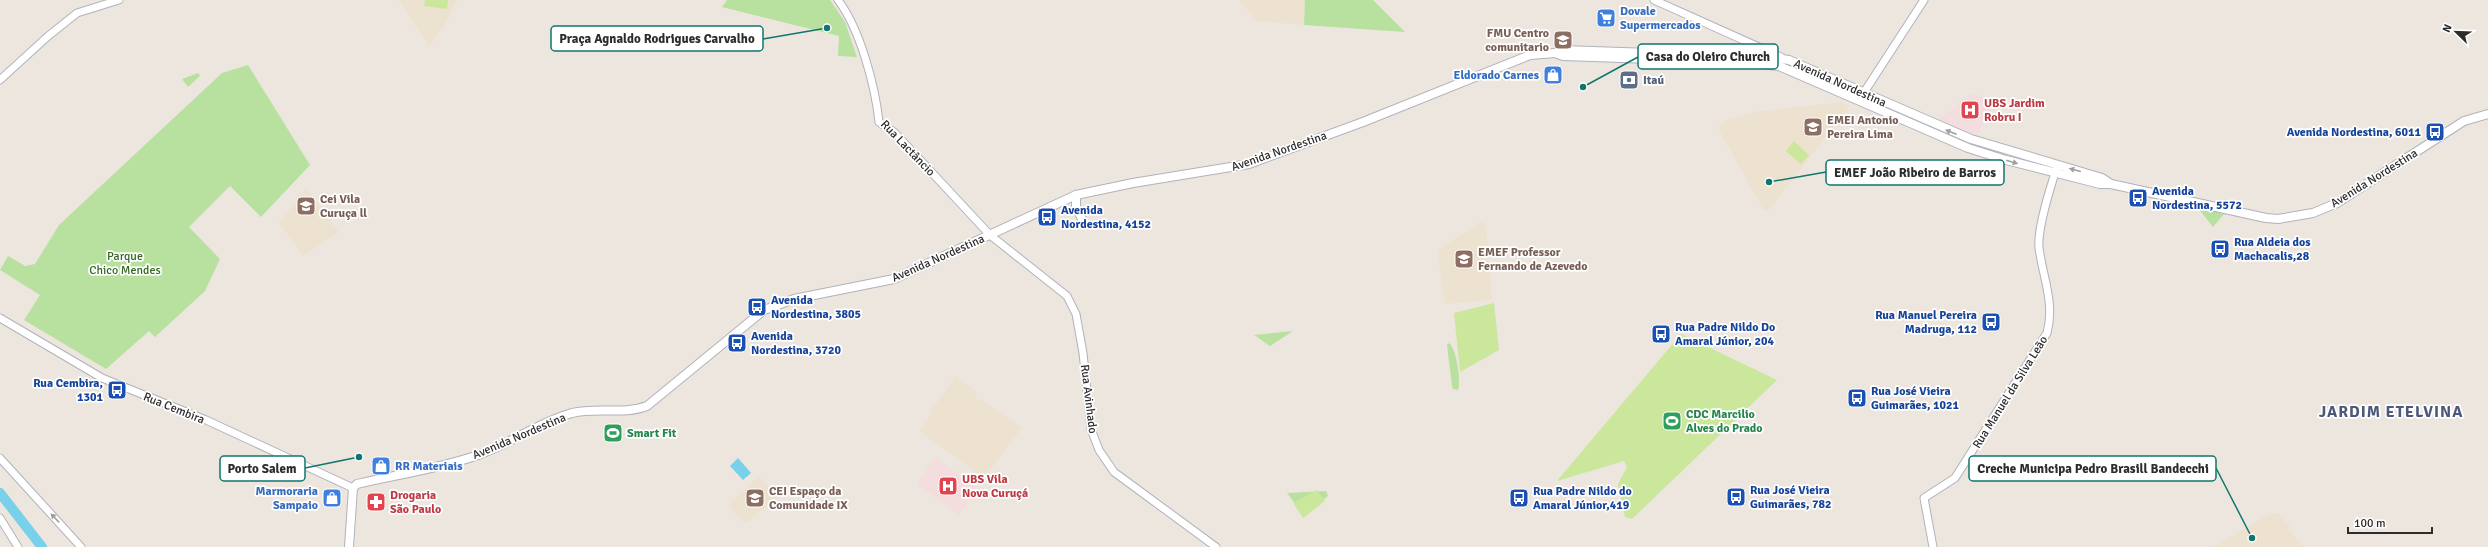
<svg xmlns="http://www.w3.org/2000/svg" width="2488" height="547" font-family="Signika,sans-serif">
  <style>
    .education { fill: #ede2d0 }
    .medical { fill: #f3dddf }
    .green { fill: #b8e09f }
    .pitch { fill: #cae79b }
    .water { fill: #78d0e9 }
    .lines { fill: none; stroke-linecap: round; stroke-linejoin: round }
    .river { stroke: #78d0e9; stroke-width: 10 }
    .tertiary-casing { stroke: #b0b2bc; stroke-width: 9 }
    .secondary-casing { stroke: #b0b2bc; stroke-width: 10 }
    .tertiary { stroke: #fff; stroke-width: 7 }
    .secondary { stroke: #fff; stroke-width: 8 }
    .oneway { fill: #a0a0a0 }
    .labels { text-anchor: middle; stroke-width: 3.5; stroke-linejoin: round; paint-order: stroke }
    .shop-label { font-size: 12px; font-weight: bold; fill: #366cbe; stroke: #fff; text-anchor: start }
    .education-label { font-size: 12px; font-weight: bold; fill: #785e54; stroke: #fff; text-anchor: start }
    .service-label { font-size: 12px; font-weight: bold; fill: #4e5e75; stroke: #fff; text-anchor: start }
    .street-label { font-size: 12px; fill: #2c2c2c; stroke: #fff }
    .health-label { font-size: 12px; font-weight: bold; fill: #be3a42; stroke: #fff; text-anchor: start }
    .transit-label { font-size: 12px; font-weight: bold; fill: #164399; stroke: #fff; text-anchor: start }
    .park-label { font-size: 12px; fill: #31671e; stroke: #fff }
    .leisure-label { font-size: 12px; font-weight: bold; fill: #27864d; stroke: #fff; text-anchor: start }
    .district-label { font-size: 16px; font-weight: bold; letter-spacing: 1px; fill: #4e587b; stroke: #fff }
    .leader { fill: none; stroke: #0f766e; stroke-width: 1.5 }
    .callout-dot { fill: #0f766e; stroke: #fff; stroke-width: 1.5 }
    .callout { fill: #fff; stroke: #0f766e; stroke-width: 1.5 }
    .callout-label { font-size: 13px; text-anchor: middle; font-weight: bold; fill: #2c2c2c }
  </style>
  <rect width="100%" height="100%" fill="#ede6df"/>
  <g class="education">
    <path d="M399 0H457L444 26 429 46Z"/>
    <path d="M1239 0H1305L1304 25 1256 21Z"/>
    <path d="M1842 102 1850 106 1769 210 1764 211 1719 130V126L1724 121 1755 112Z"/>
    <path d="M306 189 339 232 303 256 279 223Z"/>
    <path d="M1481 222 1486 225 1492 300 1444 304 1438 253 1440 248Z"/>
    <path d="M956 376 976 392 975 395 978 401 980 399 1022 428 984 478 919 431 932 414 930 412Z"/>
    <path d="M759 476 777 496 749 521 744 522 728 505Z"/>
    <path d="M2271 513H2278L2281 516 2290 526 2288 529 2304 547H2213Z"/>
  </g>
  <g class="medical">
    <path d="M1972 93 1994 100 1977 137 1937 121Z"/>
    <path d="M935 457 978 488 959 515 917 484Z"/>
  </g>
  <g class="green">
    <path d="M727 0H830L845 22 857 57 838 56 839 36 722 7Z"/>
    <path d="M1305 0H1373L1405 32 1304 25Z"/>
    <path d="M248 65 310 165 261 217 230 186 189 227 220 259 205 291 155 337 149 331 106 369 24 320 40 295 0 270 8 256 25 266 35 264 59 225 222 73Z"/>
    <path d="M198 73 200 76 188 87 182 79Z"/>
    <path d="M2198 208 2224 214 2213 227Z"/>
    <path d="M1293 331 1270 346 1254 335Z"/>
    <path d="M1449 343C1457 350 1461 382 1458 390L1453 389 1452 386 1447 345Z"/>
    <path d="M1326 491 1328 496 1304 515 1287 493Z"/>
  </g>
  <g class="pitch">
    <path d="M425 0H448L447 9 424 6Z"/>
    <path d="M1794 141 1809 155 1801 164 1786 151Z"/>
    <path d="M1494 303 1499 350 1460 372 1454 313Z"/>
    <path d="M1681 334 1777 380 1632 519 1625 517 1618 484 1627 467 1624 461 1557 481Z"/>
    <path d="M1317 490 1325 501 1303 518 1293 503Z"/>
  </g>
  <path class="water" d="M738 458 751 473 743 480 730 466Z"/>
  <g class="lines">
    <path class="river" d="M0 493 42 547"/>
    <g class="tertiary-casing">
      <g id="tertiary">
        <path d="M838 0C860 29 875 85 879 122L895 133 990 235 1067 296 1076 314 1083 353 1091 429 1099 450 1114 472 1216 547"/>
        <path d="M1654 0 1781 57"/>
        <path d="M0 80 47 37 77 13 119 0"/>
        <path d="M1861 97 1924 0"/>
        <path d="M0 318 102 378 206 420 353 488"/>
        <path d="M0 458 81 547"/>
        <path d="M0 518 18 547"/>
        <path d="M1933 547 1924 498 1955 478 2047 333C2055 303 2043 278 2039 248 2037 230 2051 185 2057 167"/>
      </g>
    </g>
    <g class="secondary-casing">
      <g id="secondary">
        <path d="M1555 53 1563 56 1739 62 1779 66 1968 148 2006 160 2100 184H2111L2266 218 2278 219 2313 213 2337 203 2464 121 2488 114"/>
        <path d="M1076 195V207L1082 219"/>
        <path d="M349 547 353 488 357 484C398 474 439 469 478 455 510 444 539 422 572 413 597 407 624 415 647 406L764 310 794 299 894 279 1076 195 1133 183 1249 164 1363 122 1530 55 1555 53 1563 50 1768 57 1789 60 1971 139 2102 178 2111 184"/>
      </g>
    </g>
    <use href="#tertiary" class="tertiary"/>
    <use href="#secondary" class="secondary"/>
  </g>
  <defs><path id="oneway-solid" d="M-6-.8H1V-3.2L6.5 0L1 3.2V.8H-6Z"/></defs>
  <g class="oneway">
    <use href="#oneway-solid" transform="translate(1951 132) rotate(-159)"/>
    <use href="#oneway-solid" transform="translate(2012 162) rotate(16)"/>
    <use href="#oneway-solid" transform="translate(2075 170) rotate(-165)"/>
    <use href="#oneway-solid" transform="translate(55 518) rotate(-133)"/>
  </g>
  <defs>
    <g id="supermarket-square" transform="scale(1)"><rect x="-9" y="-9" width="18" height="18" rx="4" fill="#3f7fe0" stroke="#fff"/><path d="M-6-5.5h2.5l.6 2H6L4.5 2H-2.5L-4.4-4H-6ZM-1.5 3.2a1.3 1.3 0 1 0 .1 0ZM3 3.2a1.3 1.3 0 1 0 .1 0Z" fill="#fff"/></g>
    <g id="university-square" transform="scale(1)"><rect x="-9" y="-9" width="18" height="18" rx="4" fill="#8d6e63" stroke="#fff"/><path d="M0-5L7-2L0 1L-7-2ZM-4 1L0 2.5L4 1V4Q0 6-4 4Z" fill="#fff"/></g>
    <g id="shop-square" transform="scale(1)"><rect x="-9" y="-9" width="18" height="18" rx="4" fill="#3f7fe0" stroke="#fff"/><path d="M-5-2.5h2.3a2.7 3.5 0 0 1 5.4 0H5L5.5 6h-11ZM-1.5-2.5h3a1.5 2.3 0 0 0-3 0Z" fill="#fff"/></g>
    <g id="bank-square" transform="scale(1)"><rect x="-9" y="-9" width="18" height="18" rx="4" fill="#5c6f8a" stroke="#fff"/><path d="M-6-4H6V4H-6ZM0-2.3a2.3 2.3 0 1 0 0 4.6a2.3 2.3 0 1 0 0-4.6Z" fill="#fff"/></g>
    <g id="hospital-square" transform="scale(1)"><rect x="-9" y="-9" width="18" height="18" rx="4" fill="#e0444e" stroke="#fff"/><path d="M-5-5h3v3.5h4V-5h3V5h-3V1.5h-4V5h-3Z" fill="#fff"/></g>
    <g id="school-square" transform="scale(1)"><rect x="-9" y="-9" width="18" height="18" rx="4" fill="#8d6e63" stroke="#fff"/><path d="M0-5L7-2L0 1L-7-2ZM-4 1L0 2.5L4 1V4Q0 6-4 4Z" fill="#fff"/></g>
    <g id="bus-square" transform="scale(1)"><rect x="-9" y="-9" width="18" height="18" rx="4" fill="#1a4fb4" stroke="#fff"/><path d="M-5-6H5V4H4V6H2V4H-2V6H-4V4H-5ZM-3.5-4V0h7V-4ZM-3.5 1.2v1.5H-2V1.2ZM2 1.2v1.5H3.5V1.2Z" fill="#fff"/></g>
    <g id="stadium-square" transform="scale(1)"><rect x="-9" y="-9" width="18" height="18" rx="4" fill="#2e9e5b" stroke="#fff"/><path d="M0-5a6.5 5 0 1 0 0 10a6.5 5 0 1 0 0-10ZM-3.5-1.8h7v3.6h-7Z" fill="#fff"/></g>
    <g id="pharmacy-square" transform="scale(1)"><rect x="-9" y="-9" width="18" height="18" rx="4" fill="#e0444e" stroke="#fff"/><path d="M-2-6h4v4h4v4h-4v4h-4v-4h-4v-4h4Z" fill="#fff"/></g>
  </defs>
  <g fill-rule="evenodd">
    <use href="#supermarket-square" x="1606" y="18"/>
    <use href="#university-square" x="1563" y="40"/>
    <use href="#shop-square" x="1553" y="75"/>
    <use href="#bank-square" x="1629" y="80"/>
    <use href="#hospital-square" x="1970" y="110"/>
    <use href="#school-square" x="1813" y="127"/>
    <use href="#bus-square" x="2435" y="132"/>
    <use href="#bus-square" x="2138" y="198"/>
    <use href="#school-square" x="306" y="206"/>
    <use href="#bus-square" x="1047" y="217"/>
    <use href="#bus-square" x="2220" y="249"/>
    <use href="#school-square" x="1464" y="259"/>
    <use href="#bus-square" x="757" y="307"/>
    <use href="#bus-square" x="1991" y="322"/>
    <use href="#bus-square" x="1661" y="334"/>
    <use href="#bus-square" x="737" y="343"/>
    <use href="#bus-square" x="117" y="390"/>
    <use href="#bus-square" x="1857" y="398"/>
    <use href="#stadium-square" x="1672" y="421"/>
    <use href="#stadium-square" x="613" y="433"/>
    <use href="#shop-square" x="381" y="466"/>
    <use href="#hospital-square" x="948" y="486"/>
    <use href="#bus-square" x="1736" y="497"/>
    <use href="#shop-square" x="332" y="498"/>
    <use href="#school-square" x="755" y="498"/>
    <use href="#bus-square" x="1519" y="498"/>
    <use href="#pharmacy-square" x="376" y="502"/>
  </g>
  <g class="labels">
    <g class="shop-label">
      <text x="1620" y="15">Dovale<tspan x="1620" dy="14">Supermercados</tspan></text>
      <text x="1539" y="79" text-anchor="end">Eldorado Carnes</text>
      <text x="395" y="470">RR Materiais</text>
      <text x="318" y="495" text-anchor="end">Marmoraria<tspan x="318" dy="14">Sampaio</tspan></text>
    </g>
    <g class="education-label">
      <text x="1549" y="37" text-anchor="end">FMU Centro<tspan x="1549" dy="14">comunitario</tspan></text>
      <text x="1827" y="124">EMEI Antonio<tspan x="1827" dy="14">Pereira Lima</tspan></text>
      <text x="320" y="203">Cei Vila<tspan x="320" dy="14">Curuça ll</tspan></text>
      <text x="1478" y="256">EMEF Professor<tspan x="1478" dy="14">Fernando de Azevedo</tspan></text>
      <text x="769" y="495">CEI Espaço da<tspan x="769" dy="14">Comunidade IX</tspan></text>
    </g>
    <g class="service-label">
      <text x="1643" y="84">Itaú</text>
    </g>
    <g class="street-label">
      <text transform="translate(1840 83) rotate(24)" y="4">Avenida Nordestina</text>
      <text transform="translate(908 148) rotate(46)" y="4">Rua Lactâncio</text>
      <text transform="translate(1279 151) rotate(-19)" y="4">Avenida Nordestina</text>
      <text transform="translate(2374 178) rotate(-32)" y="4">Avenida Nordestina</text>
      <text transform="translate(938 258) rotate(-24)" y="4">Avenida Nordestina</text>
      <text transform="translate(2010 392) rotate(-58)" y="4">Rua Manuel da Silva Leão</text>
      <text transform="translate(1089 399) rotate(83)" y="4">Rua Avinhado</text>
      <text transform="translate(174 408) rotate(22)" y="4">Rua Cembira</text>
      <text transform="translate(519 436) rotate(-23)" y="4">Avenida Nordestina</text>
    </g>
    <g class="health-label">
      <text x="1984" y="107">UBS Jardim<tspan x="1984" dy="14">Robru I</tspan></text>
      <text x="962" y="483">UBS Vila<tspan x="962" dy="14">Nova Curuçá</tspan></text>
      <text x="390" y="499">Drogaria<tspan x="390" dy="14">São Paulo</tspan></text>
    </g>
    <g class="transit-label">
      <text x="2421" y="136" text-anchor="end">Avenida Nordestina, 6011</text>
      <text x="2152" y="195">Avenida<tspan x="2152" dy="14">Nordestina, 5572</tspan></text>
      <text x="1061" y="214">Avenida<tspan x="1061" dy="14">Nordestina, 4152</tspan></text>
      <text x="2234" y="246">Rua Aldeia dos<tspan x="2234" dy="14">Machacalis,28</tspan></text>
      <text x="771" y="304">Avenida<tspan x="771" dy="14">Nordestina, 3805</tspan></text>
      <text x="1977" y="319" text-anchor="end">Rua Manuel Pereira<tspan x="1977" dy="14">Madruga, 112</tspan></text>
      <text x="1675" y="331">Rua Padre Nildo Do<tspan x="1675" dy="14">Amaral Júnior, 204</tspan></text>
      <text x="751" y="340">Avenida<tspan x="751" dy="14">Nordestina, 3720</tspan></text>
      <text x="103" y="387" text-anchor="end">Rua Cembira,<tspan x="103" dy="14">1301</tspan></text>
      <text x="1871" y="395">Rua José Vieira<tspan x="1871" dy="14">Guimarães, 1021</tspan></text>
      <text x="1750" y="494">Rua José Vieira<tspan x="1750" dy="14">Guimarães, 782</tspan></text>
      <text x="1533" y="495">Rua Padre Nildo do<tspan x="1533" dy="14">Amaral Júnior,419</tspan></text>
    </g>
    <g class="park-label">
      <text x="125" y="260">Parque<tspan x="125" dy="14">Chico Mendes</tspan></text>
    </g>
    <g class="leisure-label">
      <text x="1686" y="418">CDC Marcilio<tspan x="1686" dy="14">Alves do Prado</tspan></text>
      <text x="627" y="437">Smart Fit</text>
    </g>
    <g class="district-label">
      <text x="2391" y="417">JARDIM ETELVINA</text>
    </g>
  </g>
  <path class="leader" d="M827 28L763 39M1583 87L1638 57M1769 182L1826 172M359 457L305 468M2252 538L2216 468"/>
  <g class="callout-dot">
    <circle cx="827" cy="28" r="4"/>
    <circle cx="1583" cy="87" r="4"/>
    <circle cx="1769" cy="182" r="4"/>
    <circle cx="359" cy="457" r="4"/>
    <circle cx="2252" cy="538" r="4"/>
  </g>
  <g class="callout">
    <rect x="551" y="26" width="212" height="25" rx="4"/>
    <rect x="1638" y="44" width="140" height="25" rx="4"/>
    <rect x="1826" y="160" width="178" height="25" rx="4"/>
    <rect x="220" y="456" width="85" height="25" rx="4"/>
    <rect x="1969" y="456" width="247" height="25" rx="4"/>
  </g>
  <g class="callout-label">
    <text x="657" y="43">Praça Agnaldo Rodrigues Carvalho</text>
    <text x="1708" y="61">Casa do Oleiro Church</text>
    <text x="1915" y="177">EMEF João Ribeiro de Barros</text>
    <text x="262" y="473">Porto Salem</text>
    <text x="2093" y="473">Creche Municipa Pedro Brasill Bandecchi</text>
  </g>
  <g transform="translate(2456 32) rotate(293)" stroke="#ffffff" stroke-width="3" paint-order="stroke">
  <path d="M0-3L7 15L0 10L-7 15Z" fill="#2c2c2c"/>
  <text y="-6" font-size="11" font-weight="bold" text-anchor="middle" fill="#2c2c2c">N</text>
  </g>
  <path d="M2348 527v6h84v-6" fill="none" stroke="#2c2c2c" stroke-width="2"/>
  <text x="2354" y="527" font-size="12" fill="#2c2c2c" stroke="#ffffff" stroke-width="3" paint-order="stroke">100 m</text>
</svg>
